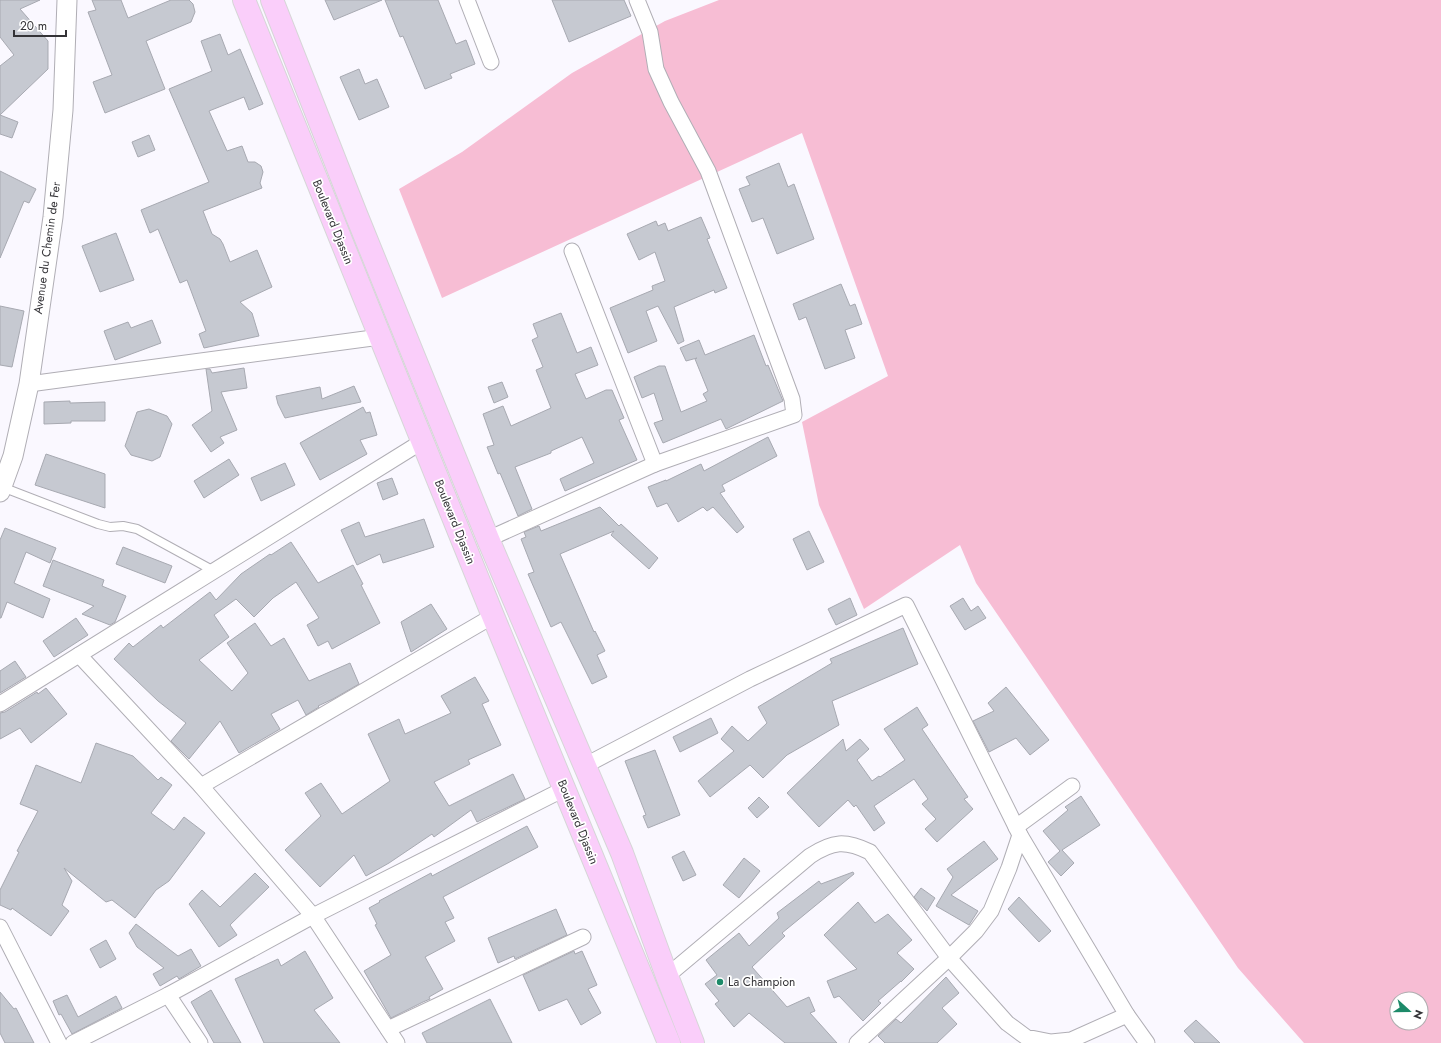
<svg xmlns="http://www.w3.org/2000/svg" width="1441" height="1043" font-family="Jost,sans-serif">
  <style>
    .green { fill: #f7bdd4; fill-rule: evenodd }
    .building { fill: #c6c9d1; stroke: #a7a9b1 }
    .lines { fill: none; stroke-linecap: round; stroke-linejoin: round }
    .service-casing { stroke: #b0aeb5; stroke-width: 10 }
    .minor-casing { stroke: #b0aeb5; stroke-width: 17 }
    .tertiary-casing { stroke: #b0aeb5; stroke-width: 21 }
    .trunk-casing { stroke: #d6d6d7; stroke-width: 24 }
    .service { stroke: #fff; stroke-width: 8 }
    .minor { stroke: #fff; stroke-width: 15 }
    .tertiary { stroke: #fff; stroke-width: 19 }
    .trunk { stroke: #facefa; stroke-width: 22 }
    .poi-dot { fill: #1d8a69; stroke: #fff; stroke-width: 1.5 }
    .labels { text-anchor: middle; stroke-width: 3.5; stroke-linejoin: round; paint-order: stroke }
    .street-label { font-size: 12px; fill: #343337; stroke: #fff }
    .poi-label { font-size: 12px; fill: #343337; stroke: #fff; text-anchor: start }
  </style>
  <rect width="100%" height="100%" fill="#faf8ff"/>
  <path class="green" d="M719 0H1441V1043H1304L1238 968 976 583 960 545 864 609 819 505 802 422 888 376 802 133 442 298 399 189 462 152 572 73 665 21ZM1397 999H1421V1023H1397Z"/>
  <g class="building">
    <path d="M0 0H40L20 9 48 41V69L0 115 18 122 12 138 0 134V66L14 55 0 37Z"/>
    <path d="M92 0H121L128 18 171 0H189L193 4 195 12 191 22 146 41 165 89 105 113 93 82 112 75 88 12 96 10Z"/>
    <path d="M325 0H382L334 20Z"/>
    <path d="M385 0H438L456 44 466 40 475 64 450 74 452 78 425 89 403 36 400 37Z"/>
    <path d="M552 0H624L631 16 569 42Z"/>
    <path d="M220 34 228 55 240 49 263 104 249 110 244 97 209 111 227 151 242 146 248 162H255L261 166 263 172 260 183 262 188 203 211 212 234 220 239 223 244 230 262 257 250 272 287 240 302 252 313 259 336 204 348 199 334 206 331 187 280 180 283 158 229 150 233 141 210 209 182 169 89 212 71 201 41Z"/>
    <path d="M359 69 365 84 377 79 389 107 359 120 340 77Z"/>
    <path d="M149 135 155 150 138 157 132 142Z"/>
    <path d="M779 163 788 187 794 184 814 239 777 254 763 218 752 222 739 189 750 185 746 177Z"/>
    <path d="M0 171 36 189 29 203 24 201 0 258Z"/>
    <path d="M701 217 710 238 707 239 727 288 715 293 714 290 674 307 684 341 678 344 658 306 646 311 657 341 628 353 610 308 653 290 652 286 665 281 655 252 639 260 627 234 656 221 658 226 665 223 668 231Z"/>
    <path d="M116 233 134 280 100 292 82 246Z"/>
    <path d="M841 284 850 306 855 304 862 324 845 330 855 358 825 369 806 317 799 320 793 304Z"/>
    <path d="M0 306 24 311 12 367 0 365Z"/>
    <path d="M561 313 577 353 591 347 598 365 575 374 586 399 606 390H612L624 418 619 420 637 460 565 491 560 479 594 463 582 437 551 451V453L515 467 532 509 518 516 500 473 498 474 487 447 494 445 483 414 503 406 511 426 551 408 536 370 543 367 532 340 538 337 533 324Z"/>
    <path d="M152 320 161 343 115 360 104 331 128 322 131 328Z"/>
    <path d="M754 335 766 366 768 365 783 401 726 429 721 419 663 443 654 423 663 420 654 393 642 398 634 377 659 366H665L681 412 707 401 703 394 708 391 695 359 697 358 686 361 680 348 699 340 705 355Z"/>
    <path d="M244 368 247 388 221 392 237 430 220 437 224 443 211 452 192 425 212 411 206 369H210L212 373Z"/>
    <path d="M502 382 508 397 494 403 488 387Z"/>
    <path d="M354 386 361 402 285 418 278 404 276 396 320 387 322 399Z"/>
    <path d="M70 401V403L105 402V421H71V423L44 424V402Z"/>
    <path d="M363 407 366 413 370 412 377 435 360 440 367 454 320 480 300 443Z"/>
    <path d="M149 409 167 416 172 424 160 457 152 461 131 455 125 446 137 412Z"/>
    <path d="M768 437 777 456 722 485 725 491 720 493 744 527 737 533 713 507 707 511 703 507 678 522 667 503 657 507 648 487 666 480V481L701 464 704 471Z"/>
    <path d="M46 454 105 474V508L35 485Z"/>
    <path d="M229 459 239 475 204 498 194 481Z"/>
    <path d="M285 463 295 485 261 501 251 478Z"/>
    <path d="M392 478 398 494 383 500 377 483Z"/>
    <path d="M600 507 619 526 621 524 658 558 649 569 611 535 614 531 560 554 594 632 595 631 605 651 597 655 607 677 592 684 561 622 551 627 528 574 534 572 521 539 526 537 524 532 539 526 541 531Z"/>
    <path d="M424 519 434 547 383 563 380 554 357 565 341 530 359 522 365 537Z"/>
    <path d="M5 528 56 548 50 563 26 552 14 583 50 599 43 618 7 602 1 618H0V540Z"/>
    <path d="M809 531 824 562 807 570 793 539Z"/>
    <path d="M291 542 318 583 353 565 363 584 361 585 380 623 332 649 328 641 318 646 307 625 319 618 296 582 273 598 254 617 236 599 214 615 229 637 199 660 232 691 248 673 227 643 255 623 271 646 284 638 309 681 350 663 359 684 333 699 318 706 319 707 306 715 298 700 271 714 280 729 239 753 220 721 189 759 171 741 186 723 158 701 114 659 129 643 133 647 161 625 163 628 210 592 216 600 241 574 270 554 271 555Z"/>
    <path d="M123 547 172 566 165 583 116 564Z"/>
    <path d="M53 560 104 580 102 586 126 596 115 622 110 625 82 614 94 606 43 586Z"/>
    <path d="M850 598 857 615 836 625 828 609Z"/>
    <path d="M963 598 971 611 978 606 986 618 965 630 950 606Z"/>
    <path d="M431 604 447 629 411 652 401 622Z"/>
    <path d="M76 618 88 635 54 657 43 641Z"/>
    <path d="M903 628 918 664 832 701 839 725 787 755 763 778 750 765 710 797 698 781 734 751 721 739 732 726 748 741 767 723 758 707 832 663 830 659Z"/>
    <path d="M15 661 26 677 0 693V671Z"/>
    <path d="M475 677 489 701 482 704 501 745 468 760 470 764 434 782 449 806 513 774 525 799 477 822 471 810 434 837 432 834 389 863 366 876 354 855 320 887 285 850 321 816 305 793 321 783 342 814 390 781 368 734 399 719 405 734 451 713 441 696Z"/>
    <path d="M1006 687 1049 740 1030 755 1016 738 989 752 973 721 994 711 988 703Z"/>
    <path d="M46 688 67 714 31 743 20 728 0 739V713L5 712 37 692 38 694Z"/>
    <path d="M917 707 928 725 922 729 968 797 964 799 973 809 937 842 925 829 936 819 922 804 928 799 914 779 874 806 885 823 874 831 856 805 854 807 848 800 819 827 787 793 843 739 846 751 860 739 869 749 857 760 872 781 879 776 880 777 905 760 884 729Z"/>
    <path d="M711 718 718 733 680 752 673 737Z"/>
    <path d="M96 743 133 756 158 780 161 777 172 785 151 813 174 830 184 817 205 833 169 881 156 890 135 918 112 900 106 902 64 868 72 881 62 905 69 911 51 936 12 908 11 910 0 905V890L19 852 17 851 38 811 20 804 36 765 81 783Z"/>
    <path d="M655 750 680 815 648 828 643 816 646 815 625 761Z"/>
    <path d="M1081 796 1100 825 1062 850 1074 863 1061 876 1048 862 1060 851 1043 831 1068 810 1065 807Z"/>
    <path d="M759 797 769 807 757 818 748 808Z"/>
    <path d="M527 826 538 847 443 897 454 918 445 922 455 941 425 957 443 989 429 997 430 999 423 1002 391 1018 364 971 391 955 375 925 377 924 369 908 380 902 379 901 431 873 432 876Z"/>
    <path d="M984 841 998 859 951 895 978 911 969 925 936 906 953 877 947 869Z"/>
    <path d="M684 851 696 875 683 881 672 857Z"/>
    <path d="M744 858 760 871 739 898 723 885Z"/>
    <path d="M853 872 854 874 782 933 785 936 752 967 787 1007 809 997 815 1011 810 1013 837 1043H785L749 1013 734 1027 715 1004 719 1001 705 984 717 975 706 960 739 933 749 946 779 918 777 913 819 881 821 884Z"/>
    <path d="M255 873 269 887 230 925 237 935 219 947 189 904 202 890 220 907Z"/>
    <path d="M921 888 935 898 927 911 914 897Z"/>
    <path d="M1019 897 1051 931 1039 942 1008 909Z"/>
    <path d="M858 902 875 923 888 914 912 940 897 953 914 969 901 982V981L878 1001 881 1003 863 1021 839 996 834 998 827 981 857 969 824 935Z"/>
    <path d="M556 909 567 935 515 959 514 956 498 963 488 938Z"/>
    <path d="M136 924 178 956 191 949 201 966 179 979 177 976 160 986 153 974 164 968 137 947 129 933Z"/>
    <path d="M106 940 116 959 100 968 90 949Z"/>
    <path d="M305 951 333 998 314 1010 340 1043H264L235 979 278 959 281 966Z"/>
    <path d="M574 951 575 954 582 951 597 985 588 989 601 1013 581 1025 567 999 539 1011 523 975Z"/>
    <path d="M946 977 959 993 942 1008 957 1024 937 1043H885L878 1036 896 1019 901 1023Z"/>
    <path d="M211 990 241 1043H214L191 1002Z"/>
    <path d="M0 992 14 1009 16 1008 34 1043H5L0 1033Z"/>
    <path d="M67 995 78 1017 116 996 122 1008 72 1034 61 1014 59 1015 53 1001Z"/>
    <path d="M490 999 512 1043H427L422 1033Z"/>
    <path d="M1196 1020 1220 1043H1195L1184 1031Z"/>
  </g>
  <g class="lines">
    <g class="service-casing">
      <path id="service" d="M2 487 98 524 110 527 123 526 137 529 214 571"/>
    </g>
    <g class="minor-casing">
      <g id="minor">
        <path d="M467 0 491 62"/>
        <path d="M572 251 655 464"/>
        <path d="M29 384 380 337"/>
        <path d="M488 539 655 464 794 415 792 399 708 171 671 102 656 69 650 32 637 0"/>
        <path d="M79 655 201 786 313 916 397 1043"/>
        <path d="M0 704 423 441"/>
        <path d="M584 766 750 679 906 605 1020 835 1127 1015 1147 1043"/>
        <path d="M201 786 493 616"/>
        <path d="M1016 827 1072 786"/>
        <path d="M0 927 59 1043"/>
        <path d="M667 976 810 856C833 841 845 840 870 852L949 958 1007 1023 1026 1037 1051 1042 1071 1040 1127 1015"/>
        <path d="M168 995 200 1043"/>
        <path d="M388 1029 583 937"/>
        <path d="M73 1043 168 995 313 916 564 789"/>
        <path d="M857 1043 949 958 976 931 991 911 1009 868 1020 835"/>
      </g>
    </g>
    <g class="tertiary-casing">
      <path id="tertiary" d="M0 492 13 456 29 384 53 217 63 110 67 0"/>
    </g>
    <g class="trunk-casing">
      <g id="trunk">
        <path d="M244 0 493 616 669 1043"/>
        <path d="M272 0 356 214 488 539 622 853 667 976 693 1043"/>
      </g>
    </g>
    <use href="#service" class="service"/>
    <use href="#minor" class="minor"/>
    <use href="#tertiary" class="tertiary"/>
    <use href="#trunk" class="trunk"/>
  </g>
  <circle class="poi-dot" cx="720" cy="982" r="4"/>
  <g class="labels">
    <g class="street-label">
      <text transform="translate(333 222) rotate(68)" y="4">Boulevard Djassin</text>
      <text transform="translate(47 248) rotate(-82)" y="4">Avenue du Chemin de Fer</text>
      <text transform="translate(455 522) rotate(68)" y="4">Boulevard Djassin</text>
      <text transform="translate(578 822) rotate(68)" y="4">Boulevard Djassin</text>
    </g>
    <g class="poi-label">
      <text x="728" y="986">La Champion</text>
    </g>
  </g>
  <g transform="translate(1409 1011) rotate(111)"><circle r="19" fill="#ffffff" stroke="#aeadaf"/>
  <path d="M0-3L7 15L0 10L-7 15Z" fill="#1d8a69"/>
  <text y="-6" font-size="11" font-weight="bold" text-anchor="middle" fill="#343337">N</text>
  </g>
  <path d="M14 30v6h52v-6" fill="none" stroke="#343337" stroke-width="2"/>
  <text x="20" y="30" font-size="12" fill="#343337" stroke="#ffffff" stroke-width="3" paint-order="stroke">20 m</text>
</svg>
